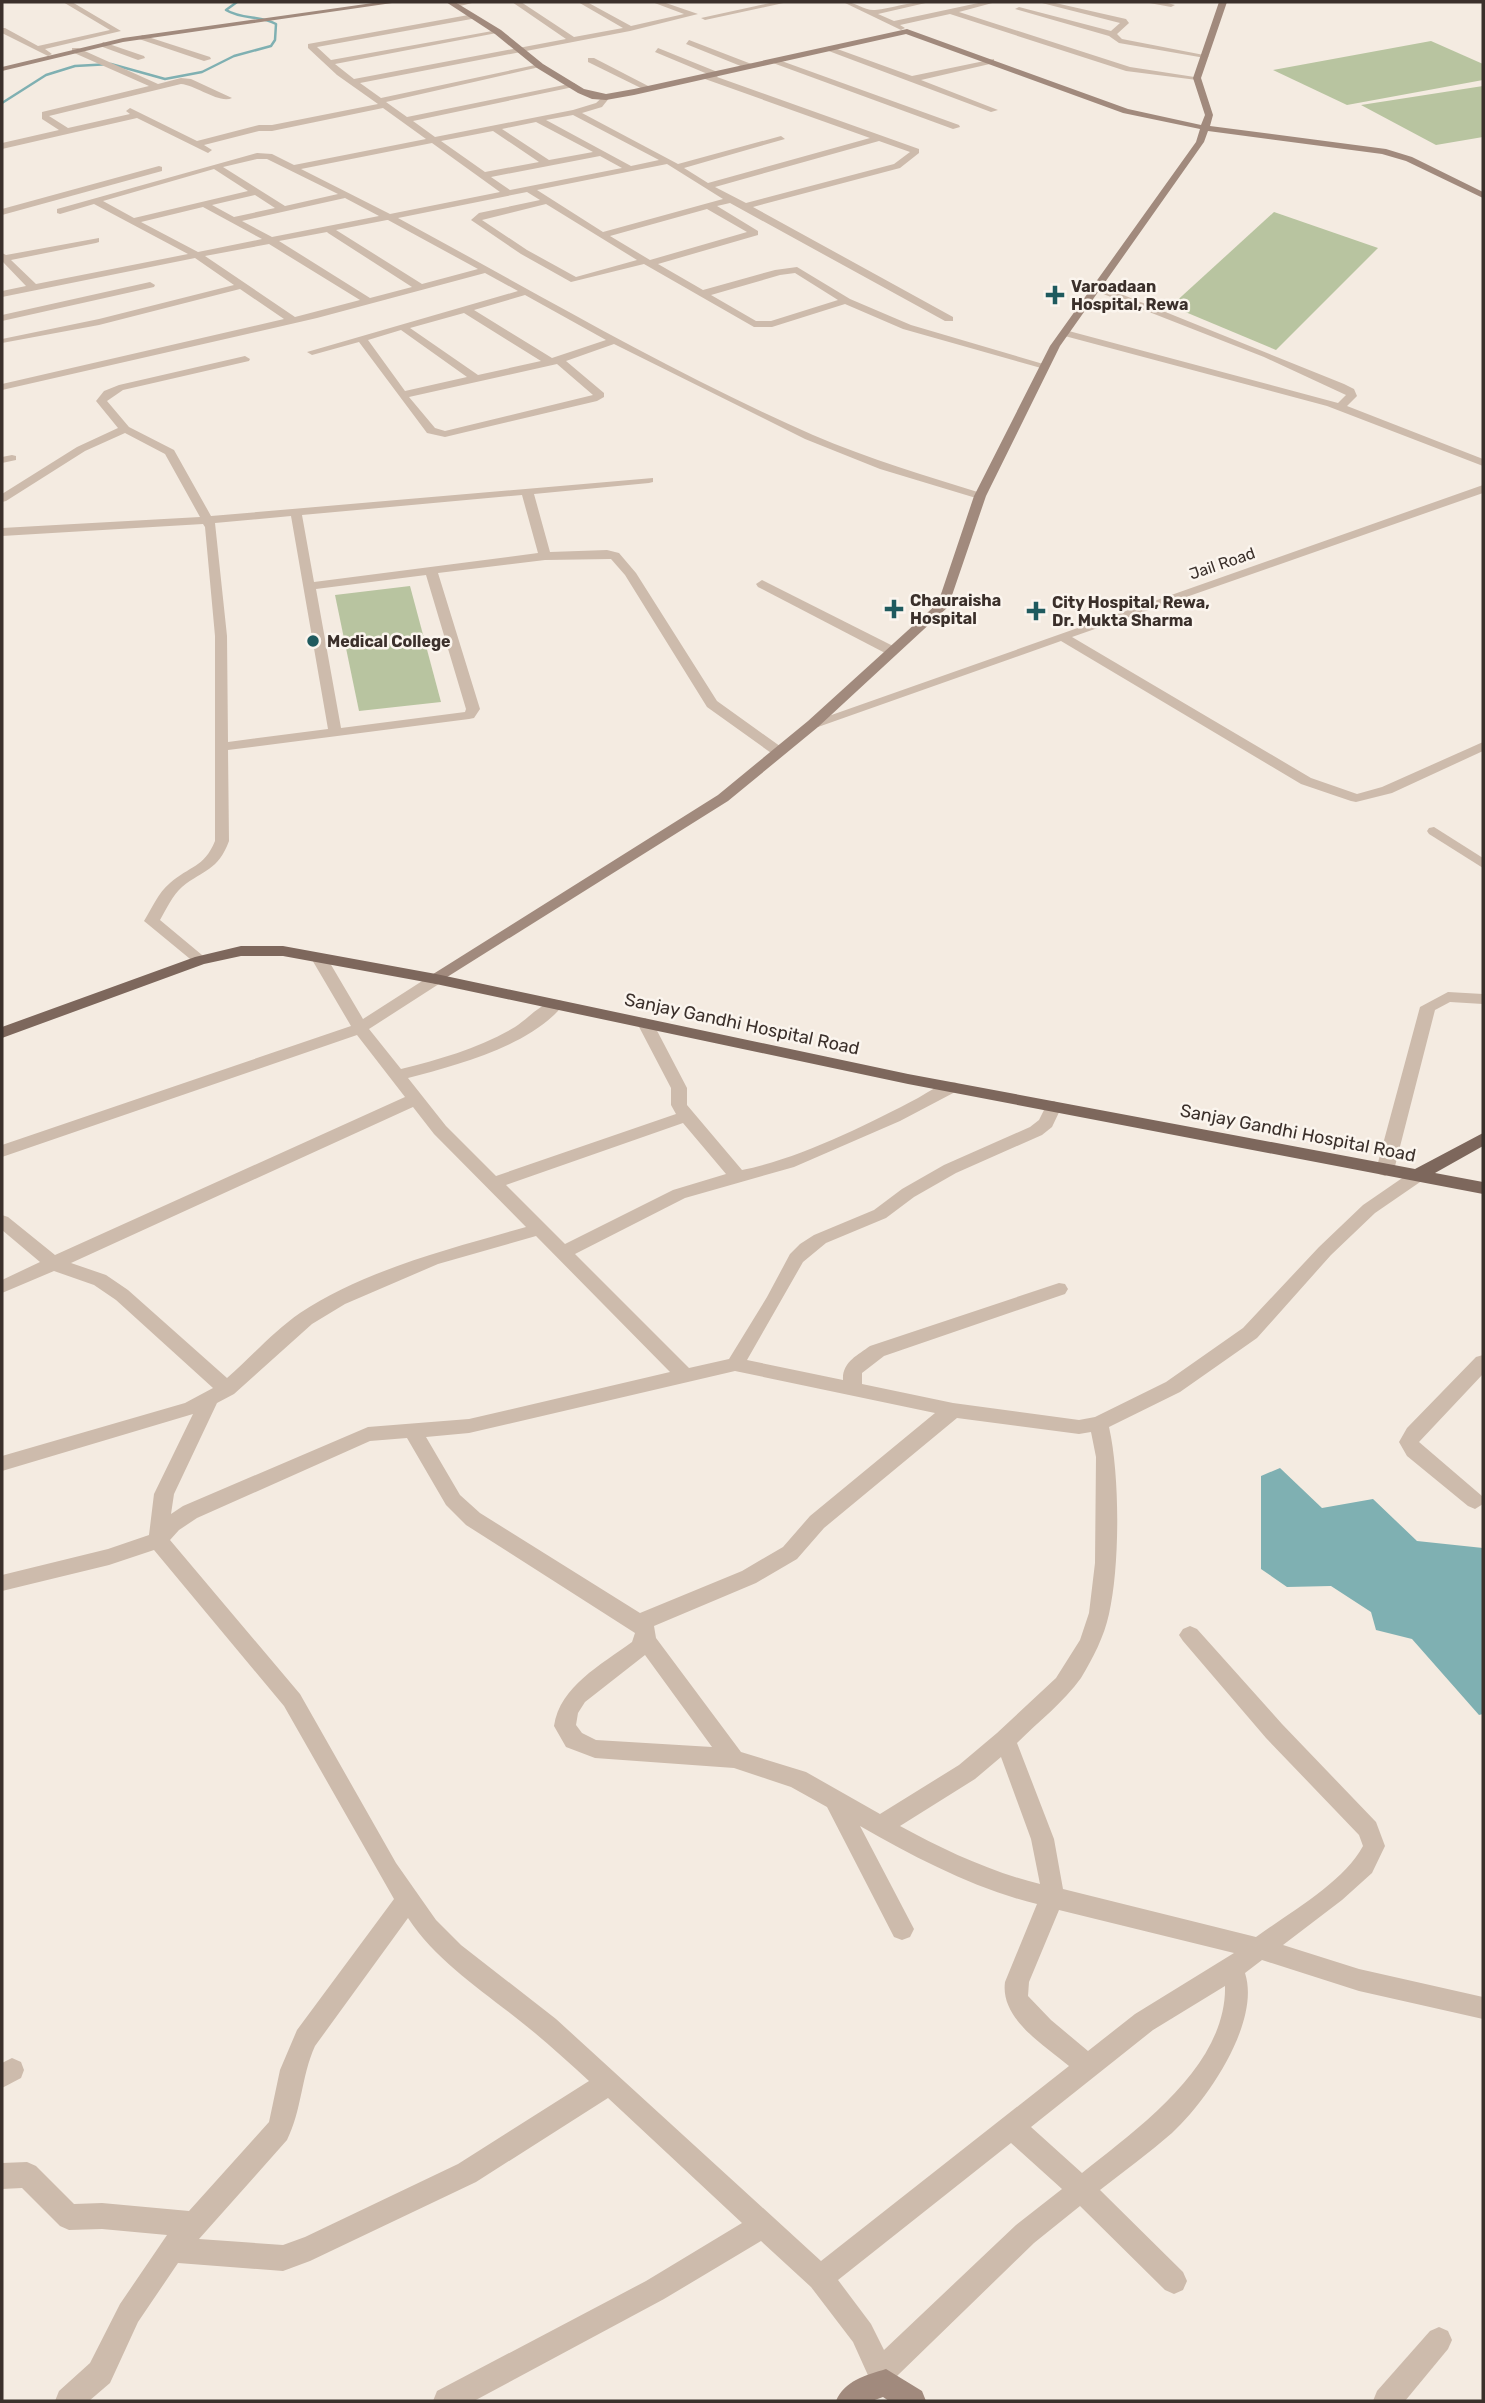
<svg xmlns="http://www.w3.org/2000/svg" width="1485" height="2403" font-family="Rubik,sans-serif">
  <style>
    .green { fill: #b8c4a0 }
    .water { fill: #7fb0b2 }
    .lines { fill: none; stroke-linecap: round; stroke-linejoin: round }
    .stream { stroke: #7fb0b2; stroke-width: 2.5 }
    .street { fill: #cdbbac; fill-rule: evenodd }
    .secondary { fill: #a18a7d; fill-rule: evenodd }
    .primary { fill: #7d675c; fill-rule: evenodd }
    .poi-dot { fill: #1f5a5e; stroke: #fbf5ee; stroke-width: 2.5 }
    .labels { text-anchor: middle; stroke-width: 5; stroke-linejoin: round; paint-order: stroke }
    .far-poi-label { font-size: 16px; font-weight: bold; fill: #3b302b; stroke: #fbf5ee; text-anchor: start }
    .far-street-label { font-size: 16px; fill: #3b302b; stroke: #fbf5ee }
    .street-label { font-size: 18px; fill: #3b302b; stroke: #fbf5ee }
  </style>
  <rect width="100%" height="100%" fill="#f4ebe1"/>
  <g class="green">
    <path d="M1431 41 1483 64V80L1347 105 1273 70Z"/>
    <path d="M1483 86V137L1436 145 1361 105Z"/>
    <path d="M1274 212 1378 248 1276 350 1171 306Z"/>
    <path d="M410 586 441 702 359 711 335 595Z"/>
  </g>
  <path class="water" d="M1280 1468 1322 1508 1373 1499 1417 1541 1483 1548V1714L1479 1715 1412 1639 1376 1630 1371 1612 1331 1586 1287 1587 1261 1569V1476Z"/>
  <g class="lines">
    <path class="stream" d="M2 103 46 75 75 66 111 64 165 79 202 72 234 56 271 46 275 40 276 24C260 15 242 20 226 10L237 2"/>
    <g class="street">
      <path d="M63 2H72L121 31 45 49 52 54 48 56 2 33V28H5L38 46 110 30Z"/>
      <path d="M461 2H476L456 7 452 5Z"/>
      <path d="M512 2H521L574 37 623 28 578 2H587L631 26 684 14 652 2H663L698 14 630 31 360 83 381 98 540 64 544 66 386 102 407 117 574 83 578 86 413 121 435 137 573 110 596 103 606 94 610 97 602 107 582 113 678 164 781 136 785 139 684 168 708 183 870 138 705 79V75H710L655 52 658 48 720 73 717 77 919 149V153L900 168 753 207 953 317V321H945L730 203 717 206 758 231V235L658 264 703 290 775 270 797 267 850 299 911 325 1050 366 1041 368 903 329 845 304 772 327H754L644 264 571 282 521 254 471 220 479 213 540 200 527 192 398 218C535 292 670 372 813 435 869 459 926 476 984 494V498H976L880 469 805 439 614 344 566 361 604 393V397L597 401 445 437 427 433 359 342 312 355 307 352 518 291 485 273 317 318 2 390V384L284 319 240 289 99 325 2 343V339L99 319 234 285 195 258 2 297V291L26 286 2 261V253L6 255 99 238V242L96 243 11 260 36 284 188 254 94 204 60 214 57 213V209L257 153 272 154 294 165 426 139 383 108 272 131H259L204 145 212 150 208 153 137 118 2 149V143L59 130 42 119V112L149 86 72 52V48H78L158 84 181 78 191 79 232 98C219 104 196 85 181 84L49 116 68 128 130 114 126 111 130 108 197 141 259 125H272L378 104 337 75 308 48V44L474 14 477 18 317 47 331 60 498 30 502 32 335 64 354 79 566 39ZM573 115 659 160 631 166 546 120ZM536 122 593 152 549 160 502 129ZM493 131 539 162 485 172 441 141ZM879 141 910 152 894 164 746 203 715 187ZM432 143 500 192 390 214 301 169ZM600 156 622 168 510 190 491 177ZM257 159H267L338 194 285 206 223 167ZM667 164 723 199 603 232 537 190ZM214 169 248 191 134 218 103 201ZM255 195 275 208 234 217 212 205ZM345 198 379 216 272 237 242 221ZM546 204 637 260 576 277 527 250 482 220ZM203 207 262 239 198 252 141 222ZM707 209 747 232 650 260 610 236ZM387 220H388L478 269 422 284 336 230ZM327 232 328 233 412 287 370 298 279 241ZM269 244 360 300 295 317 205 256ZM795 273 838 300 771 321H756L711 295 780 275ZM525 295 606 340 552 358 474 310ZM464 313 541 361 478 375 410 328ZM401 330 467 377 405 391 368 340ZM557 364 593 395 445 431 435 428 409 397Z"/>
      <path d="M774 2H788L705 20 701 18Z"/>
      <path d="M843 2C855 1 864 11 875 10 893 8 911 1 930 2L878 14 894 21 983 2H996L959 12 1130 67 1201 78 1197 80 1126 71 950 14 900 25 905 28 901 30Z"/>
      <path d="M1038 2H1051L1126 19 1129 23 1117 34 1122 39 1209 56 1205 58 1119 43 1109 36 1015 9 1019 7 1111 31 1120 23Z"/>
      <path d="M1144 2H1164L1175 5 1171 7Z"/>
      <path d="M142 35 210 57 211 59 204 61 139 39Z"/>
      <path d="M689 40 754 65 755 67 748 69 686 44Z"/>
      <path d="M103 42 144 56 145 58 138 60 100 46Z"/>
      <path d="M829 46 912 76 994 59V63L921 80 998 110 991 112 826 50Z"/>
      <path d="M588 58H594L654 89 647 91 588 62Z"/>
      <path d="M776 59 959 125 960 127 953 129 773 63Z"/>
      <path d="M159 166 162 167V171L2 215V209Z"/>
      <path d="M150 282 155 285 154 287 2 321V315Z"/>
      <path d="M1093 286H1101L1344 384 1354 389 1357 396 1347 406 1483 459V466L1327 406 1061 335 1060 333 1065 330 1338 403 1346 395 1264 357 1093 290Z"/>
      <path d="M245 356 250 359 249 361 123 390 107 401 129 427 174 450 211 516 653 478V482L649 483 534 494 550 552 607 550 619 553 636 573 717 701 784 749V755H774L707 707 625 575 611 559 545 560 438 573 480 709 474 718 469 719 228 750 229 841C218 871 204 869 182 887 172 896 167 908 160 920L208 960 200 965 195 963 144 921C152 908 158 893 170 883 189 866 204 868 215 841V636L205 527 203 524 2 536V528L200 517 165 454 125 433 85 451 6 501 2 502V494L77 447 118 428 96 401 104 391 119 385ZM522 495 538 553 314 582 302 515ZM291 516 328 729 228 742 227 636 215 523ZM426 575 466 709 465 712 341 728 316 589Z"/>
      <path d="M12 455 16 456V460L2 463V457Z"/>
      <path d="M1483 485V493L1072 637 1311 778 1357 794 1382 787 1483 742V751L1392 793 1356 802 1351 801 1301 784 1061 641 818 727H808L806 724Z"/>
      <path d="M762 580 897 648 899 651 892 655 887 654 758 587 756 584Z"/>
      <path d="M1434 827 1483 858V868L1429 834 1427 831 1429 828Z"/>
      <path d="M319 953 327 958 363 1019 430 976H442L444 979 442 982 369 1029 401 1069C440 1059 480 1048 515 1027 528 1019 546 997 562 1001L564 1004C531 1046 457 1065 408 1078L446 1126 496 1176 676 1114 671 1105V1088L637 1023 645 1018 653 1023 687 1088V1105L742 1170C798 1159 867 1125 918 1098 929 1092 944 1080 957 1083L959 1087 957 1091 900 1121 794 1167 685 1198 575 1254 689 1368 729 1359 767 1297 790 1254 800 1244 814 1235 874 1210 902 1189 944 1165 1030 1127 1039 1120 1048 1102 1054 1101 1062 1106 1052 1127 1042 1135 956 1173 914 1197 886 1218 826 1243 803 1262 747 1360 843 1380C842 1362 858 1355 870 1346L1059 1283 1065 1284 1068 1289 1065 1294 884 1356 862 1373V1384L953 1403 1079 1420 1095 1417 1166 1382 1243 1328 1319 1247 1363 1205 1411 1172H1423L1426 1176 1423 1180 1375 1213 1331 1255 1257 1338 1180 1392 1109 1427C1120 1475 1120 1566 1109 1614 1104 1637 1093 1658 1081 1678 1064 1702 1038 1722 1017 1743L1054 1839 1063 1889 1256 1937C1289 1913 1344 1882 1363 1846L1359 1835 1266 1738 1183 1641 1179 1635 1183 1629 1190 1626 1197 1629 1282 1724 1376 1822 1385 1846 1372 1873 1342 1900 1283 1945 1359 1969 1483 1997V2019L1359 1991 1262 1960 1245 1973C1261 2022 1207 2101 1172 2133 1149 2153 1124 2171 1100 2190L1183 2272 1187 2281 1183 2290 1174 2294 1165 2290 1080 2206 1034 2243 897 2376 900 2383 896 2393 886 2397 876 2393 853 2342 811 2287 761 2241 664 2299 474 2401H433L437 2391 646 2281 742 2223 608 2098 476 2182 310 2261 283 2271 178 2263 138 2322 110 2383 89 2401H55L59 2391 90 2363 120 2304 167 2235 102 2229 69 2230 60 2226 22 2188 2 2189V2163L27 2162 36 2166 74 2204 102 2203 189 2211 269 2122 280 2070 297 2030 394 1899 284 1706 154 1550 109 1565 2 1591V1575L108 1549 149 1535 154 1494 193 1414 2 1471V1456L185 1403 213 1388 116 1300 94 1285 54 1271 2 1293V1280L40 1262 2 1230V1215L8 1217 55 1255 405 1097 357 1035 2 1157V1145L351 1026 311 958ZM413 1107 434 1134 526 1227C453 1248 364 1270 300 1313 274 1331 251 1357 227 1378L128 1290 106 1275 71 1263ZM683 1123 726 1174 673 1190 565 1244 506 1185ZM536 1236 670 1372 469 1419 368 1427 183 1506 171 1514 174 1494 217 1403 234 1394 312 1324 345 1304 438 1264ZM735 1371 935 1413 810 1516 783 1547 742 1571 640 1613 480 1513 460 1495 426 1437 469 1433ZM957 1418 1079 1434 1091 1432 1096 1457 1095 1563 1089 1613 1080 1640 1056 1678 997 1733 959 1765 880 1814 806 1772 741 1752 656 1638 654 1626 756 1583 797 1559 824 1528ZM407 1438 446 1505 466 1525 635 1633 632 1642C601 1665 560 1686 554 1726L566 1747 595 1758 734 1768 791 1787 827 1807 894 1937 902 1940 910 1937 914 1929 860 1826C916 1858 975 1889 1037 1904L1005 1982C1000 2019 1044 2045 1069 2066L821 2261 556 2019 461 1945 436 1920 396 1863 300 1694 170 1540 179 1530 197 1518 370 1441ZM645 1655 712 1747 596 1740 582 1733 576 1725 578 1713 585 1702ZM1001 1757 1031 1839 1040 1884C991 1872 944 1850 900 1826L975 1779ZM1059 1910 1234 1953 1135 2014 1088 2051 1051 2020 1028 1996 1029 1982ZM408 1918C435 1959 477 1987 515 2017 541 2037 565 2059 589 2081L458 2164 305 2237 283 2245 199 2239 287 2140C302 2110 301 2077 315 2046ZM1225 1986C1227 2066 1137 2129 1082 2173L1031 2127 1153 2030ZM1011 2143 1062 2189 1016 2225 884 2350 871 2324 838 2280Z"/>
      <path d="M1448 992 1483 994V1004L1450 1002 1435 1010 1394 1170 1385 1176 1379 1174 1376 1170 1420 1007Z"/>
      <path d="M1483 1355V1374L1419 1442 1482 1496 1483 1504 1475 1509 1468 1506 1407 1456 1399 1442 1407 1428 1476 1357Z"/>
      <path d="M12 2058 21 2062 24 2070 21 2078 2 2088V2063Z"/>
      <path d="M1439 2327 1448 2331 1452 2340 1448 2349 1405 2401H1373L1377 2391 1430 2331Z"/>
    </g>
    <g class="secondary">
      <path d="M380 2H399L123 42 2 71V67L123 38Z"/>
      <path d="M446 2H455L501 30 543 64 584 89 606 94 634 89 907 29 1128 109 1201 125 1205 115 1193 78 1219 2H1227L1201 78 1213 115 1210 126 1386 149 1412 157 1483 192V198L1406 161 1382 154 1208 131 1204 142 1060 346 986 496 948 607 818 727 728 801 436 984 430 982 428 979 430 976 718 795 808 721 938 603 974 496 1050 346 1196 142 1200 129 1123 113 906 34 634 95 606 100 592 99 578 93 537 68 495 34Z"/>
      <path d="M886 2369 922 2391 926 2401H889L883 2397 872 2401H836C844 2381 866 2375 886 2369Z"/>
    </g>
    <path class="primary" d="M241 946H283L436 974 908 1074 1415 1169 1483 1133V1146L1435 1173 1483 1182V1194L908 1084 436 984 283 956H241L204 964 2 1038V1027L195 957Z"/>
  </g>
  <g class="poi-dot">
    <path d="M1051.5 284.5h7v7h7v7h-7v7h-7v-7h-7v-7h7z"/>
    <path d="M890.5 598.5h7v7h7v7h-7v7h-7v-7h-7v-7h7z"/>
    <path d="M1032.5 600.5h7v7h7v7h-7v7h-7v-7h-7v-7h7z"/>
    <circle cx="313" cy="641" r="7"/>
  </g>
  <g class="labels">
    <g class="far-poi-label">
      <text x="1071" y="292">Varoadaan<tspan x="1071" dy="18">Hospital, Rewa</tspan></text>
      <text x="910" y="606">Chauraisha<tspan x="910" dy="18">Hospital</tspan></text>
      <text x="1052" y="608">City Hospital, Rewa,<tspan x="1052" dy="18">Dr. Mukta Sharma</tspan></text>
      <text x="327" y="647">Medical College</text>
    </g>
    <g class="far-street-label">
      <text transform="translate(1222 563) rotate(-19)" y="6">Jail Road</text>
    </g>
    <g class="street-label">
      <text transform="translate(742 1024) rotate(12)" y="6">Sanjay Gandhi Hospital Road</text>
      <text transform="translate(1298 1133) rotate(11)" y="6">Sanjay Gandhi Hospital Road</text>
    </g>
  </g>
  <rect width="1485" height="2403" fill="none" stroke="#3b302b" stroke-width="7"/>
</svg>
